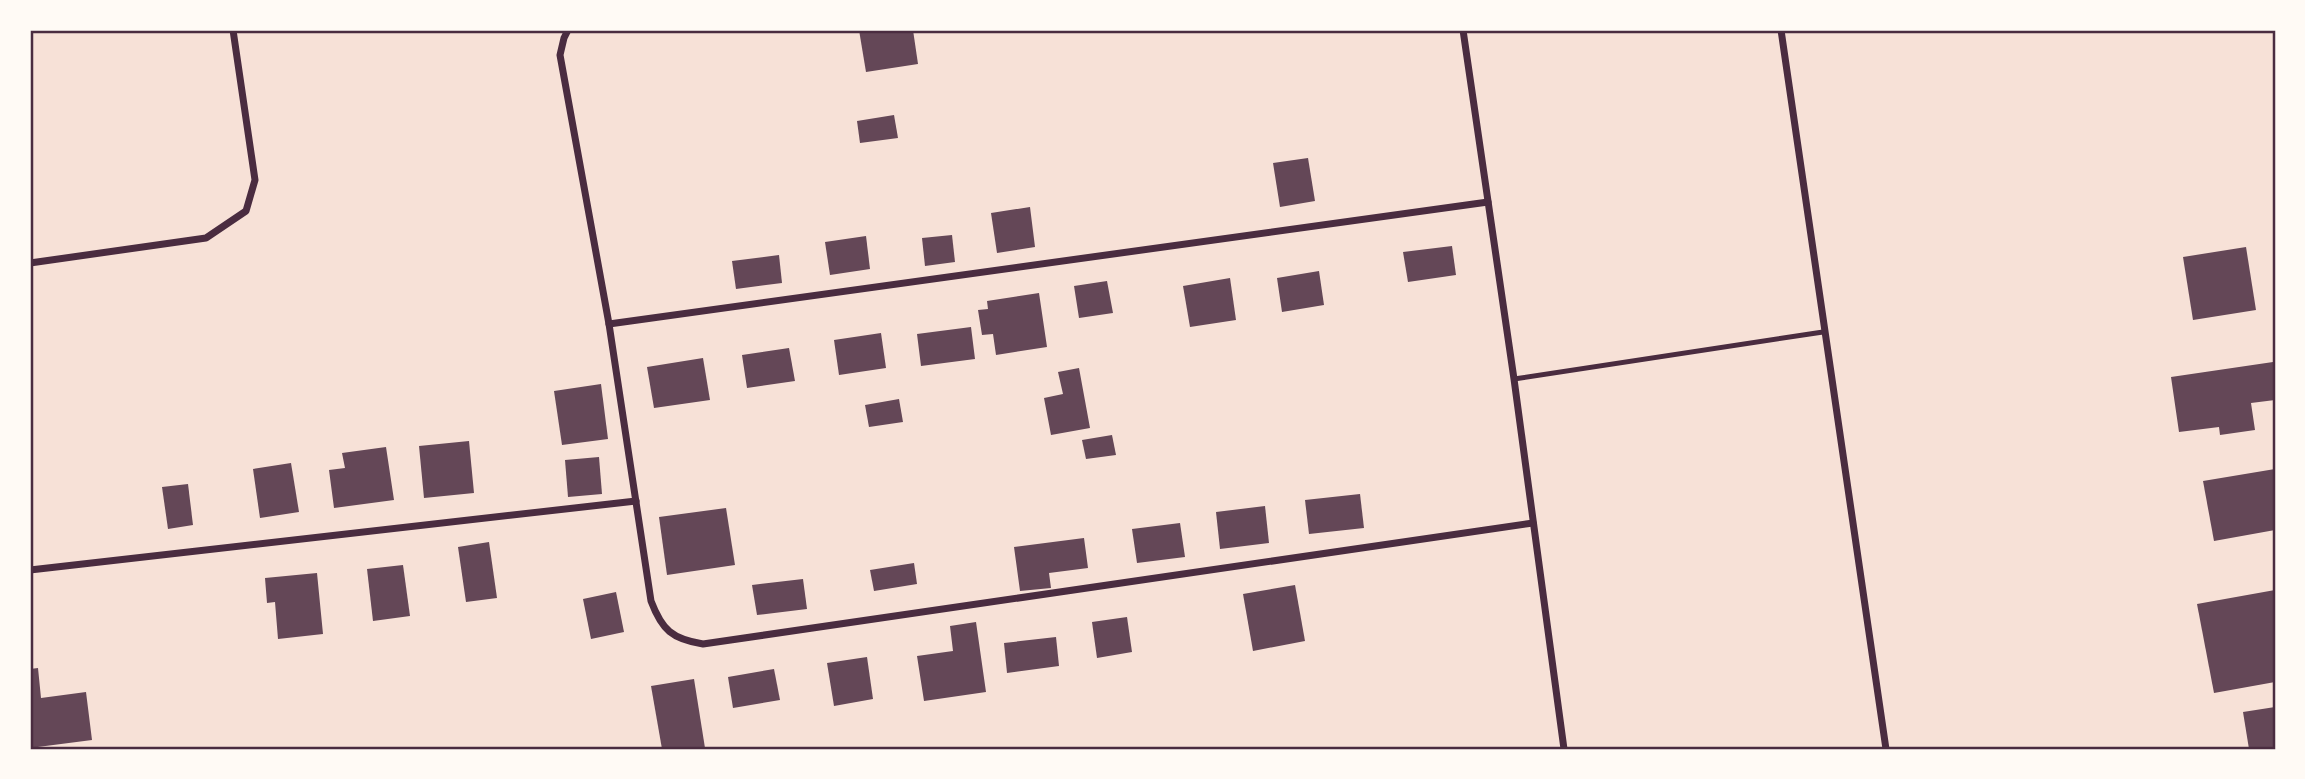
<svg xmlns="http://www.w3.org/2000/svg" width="2305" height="779" font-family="Commissioner,sans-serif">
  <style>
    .building { fill: #644757 }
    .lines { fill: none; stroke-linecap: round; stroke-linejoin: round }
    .service { stroke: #4a2c40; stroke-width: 5 }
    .minor { stroke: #4a2c40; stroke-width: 7 }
    .neatline { fill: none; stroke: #4a2c40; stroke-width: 2.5 }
  </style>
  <rect width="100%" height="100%" fill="#f7e1d7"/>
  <g class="building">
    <path d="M859 30H913L918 64 866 72Z"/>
    <path d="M894 115 898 138 860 143 857 121Z"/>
    <path d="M1308 158 1315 201 1280 207 1273 163Z"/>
    <path d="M1030 207 1035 247 997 253 991 213Z"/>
    <path d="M952 235 955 262 925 266 922 238Z"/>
    <path d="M866 236 870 269 830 275 825 242Z"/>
    <path d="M1452 246 1456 275 1408 282 1403 252Z"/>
    <path d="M2246 247 2256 310 2193 320 2183 257Z"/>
    <path d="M779 255 782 283 736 289 732 261Z"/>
    <path d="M1319 271 1324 305 1282 312 1277 278Z"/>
    <path d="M1230 278 1236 320 1190 327 1183 286Z"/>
    <path d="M1107 281 1113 313 1079 318 1074 286Z"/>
    <path d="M1039 293 1047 347 996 355 993 334 982 335 978 310 988 309 987 301Z"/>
    <path d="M971 327 975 359 921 366 917 334Z"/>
    <path d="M881 333 886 368 839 375 834 340Z"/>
    <path d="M789 348 795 381 747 388 742 355Z"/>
    <path d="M703 358 710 400 654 408 647 367Z"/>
    <path d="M2273 362 2275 400 2251 403 2255 430 2220 435 2219 427 2179 432 2171 377Z"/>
    <path d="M1079 368 1090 428 1051 435 1044 398 1063 394 1058 372Z"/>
    <path d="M601 384 608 439 562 445 554 391Z"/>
    <path d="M899 399 903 422 869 427 865 405Z"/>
    <path d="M1112 435 1116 455 1086 459 1082 440Z"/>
    <path d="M469 441 474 493 424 498 419 446Z"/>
    <path d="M386 447 394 500 334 508 329 470 345 468 342 453Z"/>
    <path d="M599 457 602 494 568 497 565 460Z"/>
    <path d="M291 463 299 512 260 518 253 469Z"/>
    <path d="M2275 469V530L2214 541 2203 481Z"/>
    <path d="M188 484 193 525 168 529 162 487Z"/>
    <path d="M1360 494 1364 528 1309 534 1305 500Z"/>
    <path d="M1265 506 1269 543 1220 549 1216 512Z"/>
    <path d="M726 508 735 565 667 575 659 517Z"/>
    <path d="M1180 523 1185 557 1137 563 1132 529Z"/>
    <path d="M1084 538 1088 568 1049 573 1051 588 1020 591 1014 547Z"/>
    <path d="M489 542 497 598 466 602 458 547Z"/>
    <path d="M914 563 917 584 874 591 870 570Z"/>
    <path d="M403 565 410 616 373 621 367 569Z"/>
    <path d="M317 573 323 634 278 639 275 602 267 603 265 578Z"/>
    <path d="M803 579 807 609 757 615 752 585Z"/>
    <path d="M1295 585 1305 641 1253 651 1243 594Z"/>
    <path d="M2275 590V682L2214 693 2197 604Z"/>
    <path d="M616 592 624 632 591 639 583 599Z"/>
    <path d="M1127 617 1132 652 1097 658 1092 622Z"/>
    <path d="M976 622 986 692 924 701 917 656 953 651 950 626Z"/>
    <path d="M1056 637 1059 666 1007 673 1004 643Z"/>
    <path d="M867 657 873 699 834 706 827 663Z"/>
    <path d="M38 668 41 698 86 692 92 740 30 748V669Z"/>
    <path d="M774 669 780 700 733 708 728 677Z"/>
    <path d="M694 679 705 748 662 749 651 686Z"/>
    <path d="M2275 707V749H2249L2243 712Z"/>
  </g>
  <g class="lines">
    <path class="service" d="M1514 379 1823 332"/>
    <g class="minor">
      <path d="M568 30 564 38 560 55 609 324 651 601C662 630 672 639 703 644L1533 523"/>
      <path d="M1463 30 1514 379 1564 749"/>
      <path d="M1781 30 1886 749"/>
      <path d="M30 263 206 238 246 211 255 180 233 30"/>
      <path d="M609 324 1488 202"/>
      <path d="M30 570 636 501"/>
    </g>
  </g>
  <rect width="2305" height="779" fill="none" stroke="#fffaf5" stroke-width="63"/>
  <rect x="32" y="32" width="2242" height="716" class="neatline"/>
</svg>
